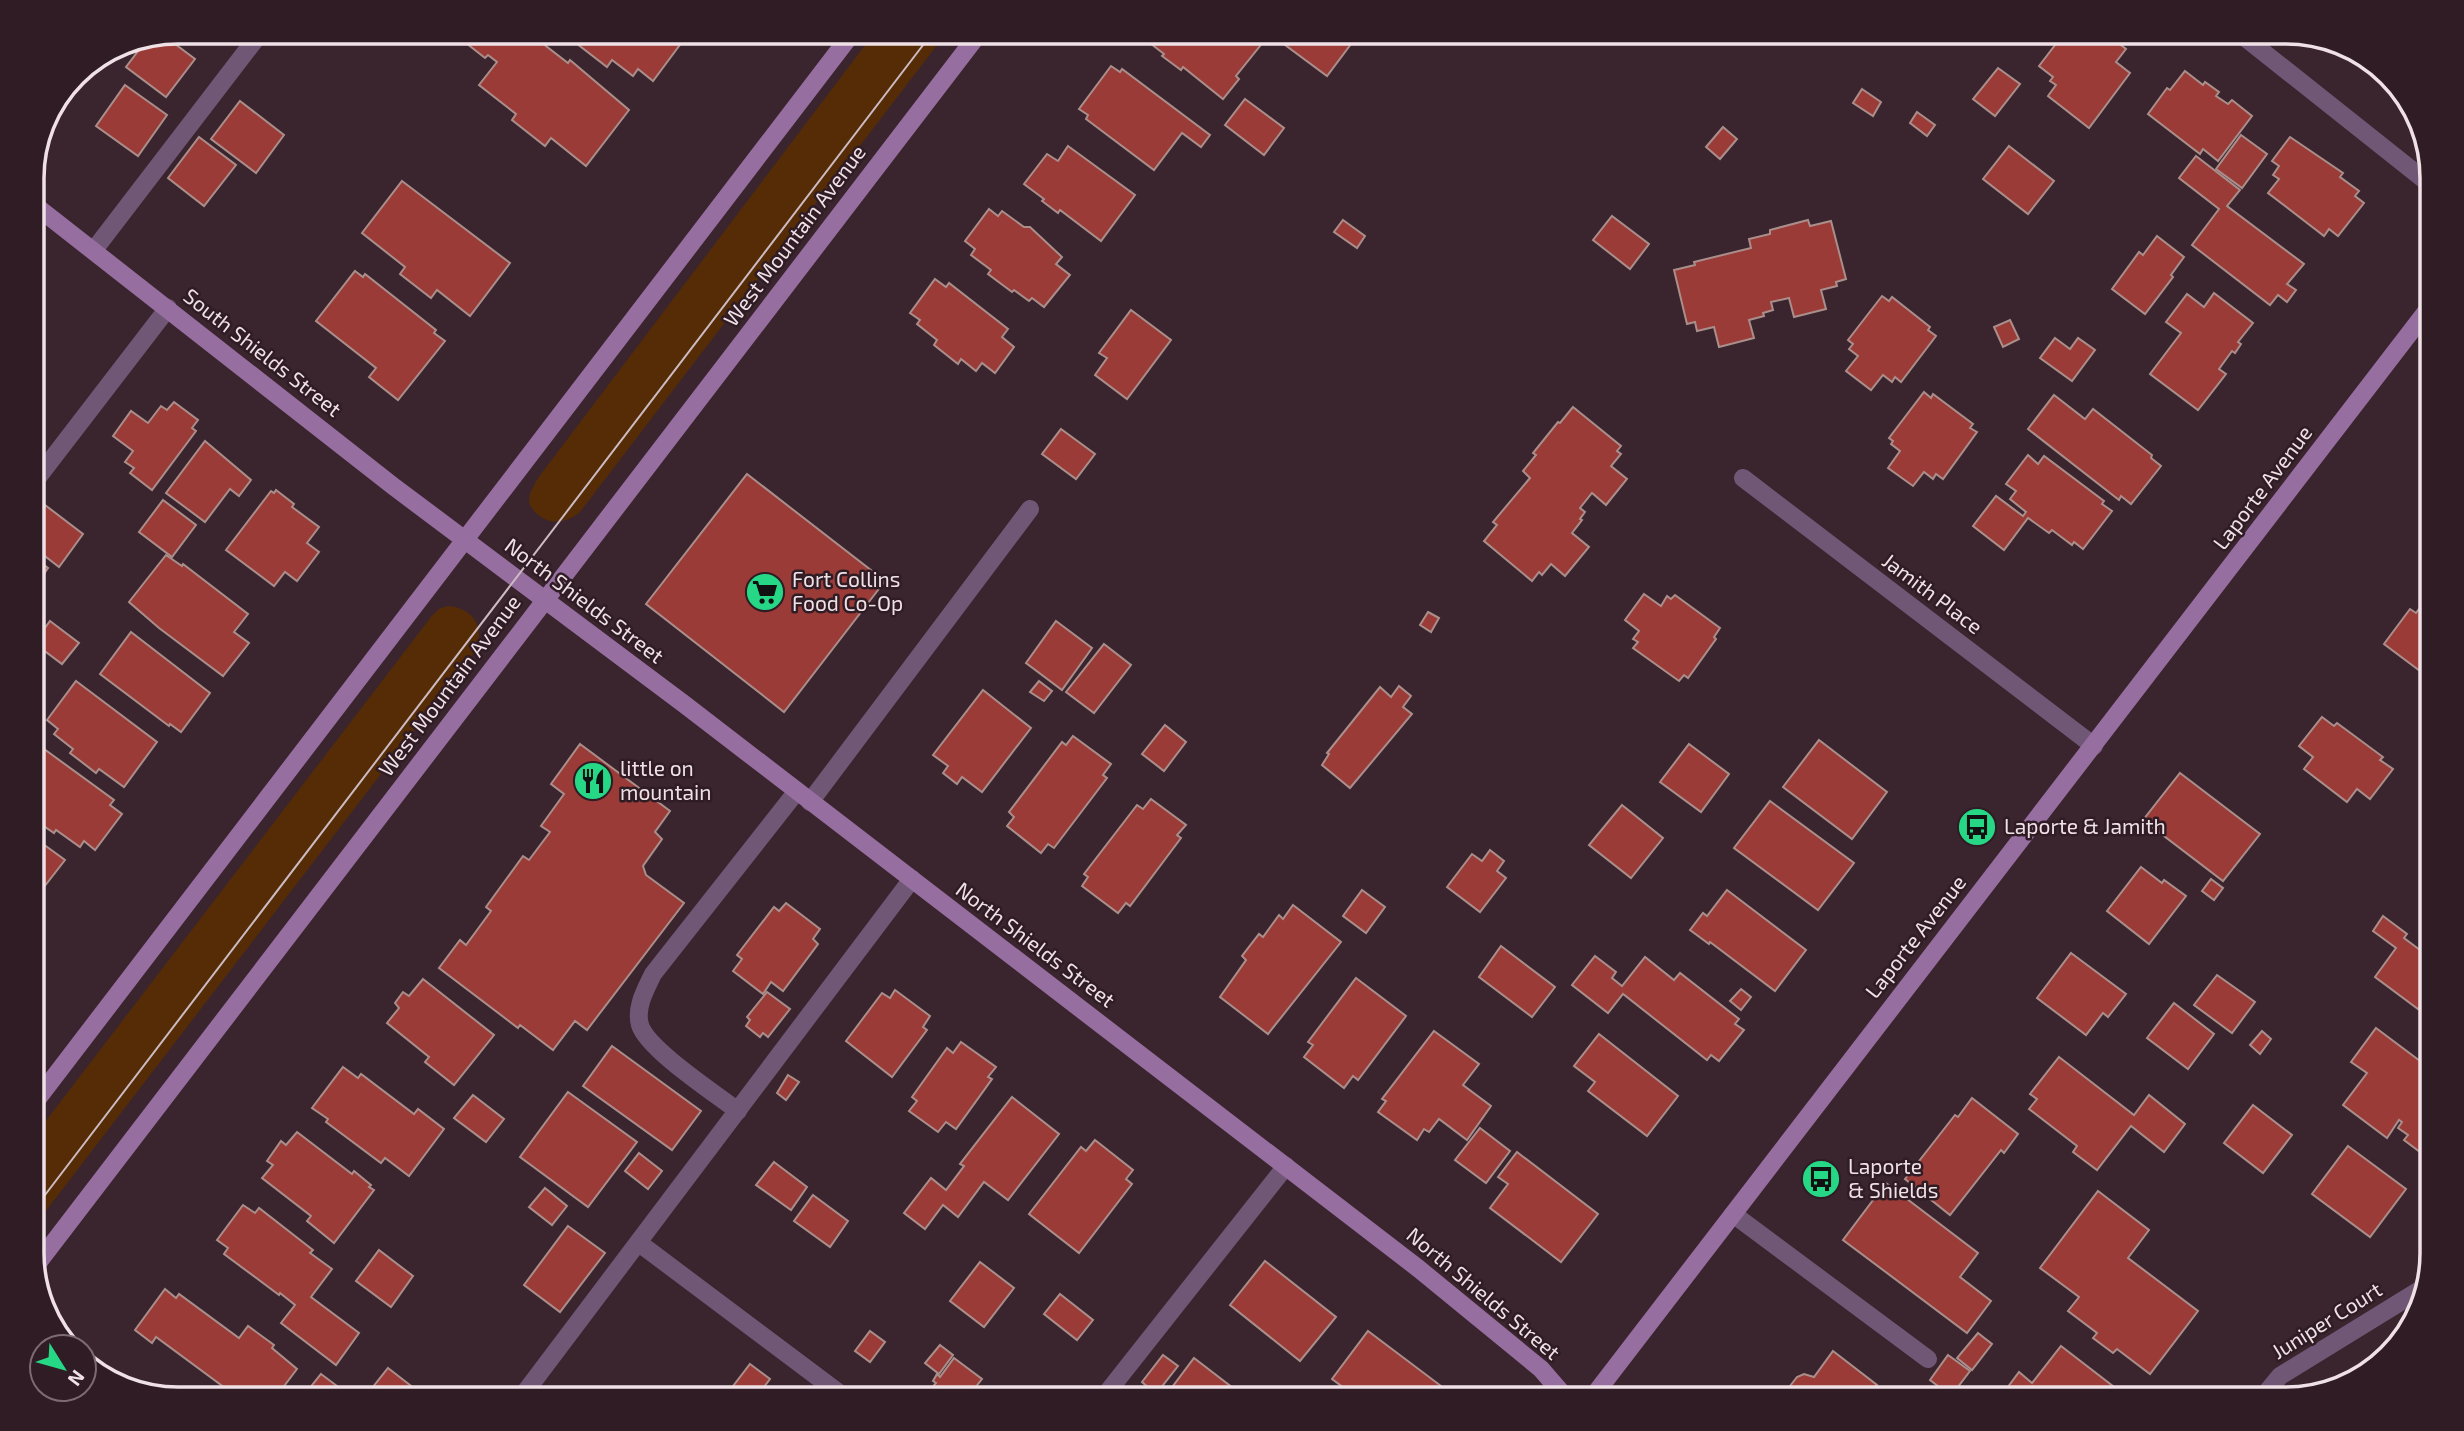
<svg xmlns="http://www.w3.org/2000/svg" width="2464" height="1431" font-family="'Exo 2',sans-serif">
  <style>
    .green { fill: #552c05 }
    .building { fill: #9a3b37; stroke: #aa8e8b; stroke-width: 2 }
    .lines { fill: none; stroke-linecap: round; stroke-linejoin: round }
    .lane { stroke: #705776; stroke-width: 18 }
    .street { stroke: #705776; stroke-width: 18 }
    .secondary { stroke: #966ea0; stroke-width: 18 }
    .tram { stroke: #ccbbc2; stroke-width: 2 }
    .labels { text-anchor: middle; stroke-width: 5; stroke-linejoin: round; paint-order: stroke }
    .street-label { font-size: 21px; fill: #f0e1e7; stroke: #2f1c24 }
    .poi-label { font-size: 21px; fill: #f0e1e7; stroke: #2f1c24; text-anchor: start }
    .rim { fill: none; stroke: #f0e1e7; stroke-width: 3.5 }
  </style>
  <rect width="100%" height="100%" fill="#3a252e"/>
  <g class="green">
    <path d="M875 32H947L580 512C562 527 540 525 529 503L530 493 538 478Z"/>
    <path d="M448 606C473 608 485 627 476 650L32 1229V1139L431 617 439 609Z"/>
  </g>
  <g class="building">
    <path d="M460 32H525L529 33 568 63 570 60 629 110 586 166 551 138 545 146 512 120 516 114 479 85 497 62 488 55 485 58 461 39 464 35Z"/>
    <path d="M574 32H669L682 42 653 81 638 69 633 76 612 60 607 67 576 43 581 37Z"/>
    <path d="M1136 32H1252L1264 41 1236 76 1239 79 1223 99 1183 67 1181 70 1162 56 1164 54Z"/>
    <path d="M1276 32H1351L1357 36 1327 76 1273 36Z"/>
    <path d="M2017 32H2038L2031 42Z"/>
    <path d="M2065 32H2071L2082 40 2088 32H2104L2126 49 2116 62 2130 73 2089 128 2048 96 2056 85 2050 81 2053 77 2039 66Z"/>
    <path d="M163 35 195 59 166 97 126 67 148 38Z"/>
    <path d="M2347 48 2360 51 2390 82 2389 85 2358 61 2360 58Z"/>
    <path d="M1111 66 1120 72 1122 69 1210 135 1201 147 1182 133 1154 170 1086 119 1088 115 1079 109Z"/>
    <path d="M1998 68 2020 84 1995 116 1973 99Z"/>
    <path d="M2185 71 2203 85 2205 82 2219 92 2216 96 2228 104 2232 100 2252 116 2218 161 2203 149 2200 154 2148 114 2167 88 2170 90Z"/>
    <path d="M125 85 167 115 138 156 96 126Z"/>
    <path d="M1862 89 1881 102 1873 116 1853 103Z"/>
    <path d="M1245 99 1284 128 1264 155 1225 125Z"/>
    <path d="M240 101 284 135 256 173 211 139Z"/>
    <path d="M1917 112 1935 125 1927 136 1910 123Z"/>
    <path d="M1723 127 1737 139 1720 159 1706 147Z"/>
    <path d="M2241 135 2267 154 2242 188 2216 169Z"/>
    <path d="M199 137 236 165 204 206 168 178Z"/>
    <path d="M2290 137 2343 173 2340 177 2359 191 2355 196 2364 203 2338 236 2329 229 2324 236 2268 193 2279 179 2273 175 2279 166 2272 161Z"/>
    <path d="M1068 146 1135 195 1101 241 1060 210 1058 213 1042 201 1044 199 1024 184 1047 154 1058 161Z"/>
    <path d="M2009 146 2054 181 2028 214 1983 179Z"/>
    <path d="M2196 156 2240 190 2227 206 2304 264 2287 284 2296 290 2287 302 2278 295 2270 305 2192 245 2219 209 2179 178Z"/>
    <path d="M402 181 510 263 470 316 437 290 431 298 400 274 405 267 362 233Z"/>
    <path d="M989 209 998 216 1002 211 1024 227H1030L1062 257 1056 264 1070 275 1044 307 1032 298 1029 301 1014 290 1012 292 988 274 991 270 971 255 975 249 965 241Z"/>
    <path d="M1612 216 1649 244 1630 269 1593 240Z"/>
    <path d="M1343 220 1365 236 1357 248 1334 232Z"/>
    <path d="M1808 220 1810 226 1831 221 1846 279 1836 282 1837 286 1821 290 1826 309 1794 317 1789 298 1771 302 1773 310 1763 313 1764 316 1749 320 1754 338 1719 347 1714 327 1697 331 1695 322 1687 324 1674 270 1695 265 1694 262 1751 248 1749 239 1770 234V230Z"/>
    <path d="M2157 236 2184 257 2171 275 2173 277 2145 314 2112 289 2139 252 2143 255Z"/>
    <path d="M355 271 363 277 365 274 436 330 434 333 445 341 398 400 369 377 376 368 316 321Z"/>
    <path d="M935 279 946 287 949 283 1008 329 1002 337 1014 347 995 373 982 363 976 371 961 359 958 364 934 345 937 340 917 324 920 320 910 313Z"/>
    <path d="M2214 293 2253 323 2238 342 2241 344 2235 353 2232 351 2219 369 2226 374 2198 410 2150 374 2181 333 2166 322 2187 294 2204 307Z"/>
    <path d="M1882 296 1889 301 1892 297 1930 327 1928 330 1936 336 1901 382 1895 377 1892 382 1883 375 1871 390 1846 371 1858 356 1849 349 1853 344 1848 340Z"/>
    <path d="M1131 310 1171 340 1127 399 1095 375 1107 358 1099 353Z"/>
    <path d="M2010 320 2019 339 2003 347 1994 327Z"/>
    <path d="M2055 338 2070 349 2078 338 2095 350 2072 381 2040 358Z"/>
    <path d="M1924 392 1931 398 1933 394 1973 424 1970 428 1977 432 1943 479 1936 474 1933 479 1924 472 1913 486 1888 468 1900 451 1891 444 1893 441 1889 438Z"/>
    <path d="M2054 395 2085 419 2093 409 2152 455 2151 458 2161 466 2131 504 2121 496 2119 500 2028 429Z"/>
    <path d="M174 402 198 420 192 428 196 431 152 490 130 473 134 468 125 462 133 451 113 436 131 411 148 423 161 406 167 410Z"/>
    <path d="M1573 407 1621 446 1617 451 1621 454 1611 466 1627 479 1606 505 1592 493 1580 508 1585 512 1580 519 1582 520 1572 533 1589 547 1565 576 1551 564 1542 575 1539 572 1532 581 1484 541 1497 525 1493 522 1530 478 1523 471 1536 455 1533 453 1558 422 1560 423Z"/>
    <path d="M1061 429 1095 454 1076 479 1042 454Z"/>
    <path d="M205 441 251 480 239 496 230 489 205 522 166 493Z"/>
    <path d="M2028 455 2038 464 2044 456 2104 501 2102 504 2112 511 2083 549 2074 542 2072 545 2052 530 2049 533 2028 518 2004 550 1973 526 1996 496 2023 516 2026 512 2010 499 2016 491 2006 484Z"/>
    <path d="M747 474 885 581 784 712 646 604Z"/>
    <path d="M276 490 294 504 292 507 319 527 307 543 319 552 297 581 285 572 274 586 226 550 271 491 274 493Z"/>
    <path d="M163 500 196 525 172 557 139 532Z"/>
    <path d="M45 505 83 534 59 567 32 546V523Z"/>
    <path d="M166 555 182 566 183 564 248 614 234 632 249 643 223 676 159 628 129 602Z"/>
    <path d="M32 556 48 568 37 584 32 580Z"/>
    <path d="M2432 591V680L2384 644 2410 609 2416 613Z"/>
    <path d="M1644 594 1661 606 1667 596 1671 599 1675 595 1720 628 1714 637 1716 639 1688 678 1684 675 1679 681 1633 648 1638 642 1633 639 1639 631 1625 620Z"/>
    <path d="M1428 612 1439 618 1431 632 1420 625Z"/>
    <path d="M50 621 79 643 62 664 34 643Z"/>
    <path d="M1056 621 1092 648 1062 690 1026 663Z"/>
    <path d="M131 632 210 693 181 732 170 724 169 726 100 674Z"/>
    <path d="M1104 644 1131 665 1094 713 1066 692Z"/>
    <path d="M76 681 157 742 124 787 99 769 96 773 70 753 73 749 54 734 58 729 47 720Z"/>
    <path d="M1039 681 1052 691 1044 701 1030 692Z"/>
    <path d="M1399 686 1411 696 1403 707 1412 714 1350 788 1322 765 1329 754 1327 753 1380 687 1391 697Z"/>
    <path d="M983 690 1031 728 982 792 962 777 957 784 943 773 948 766 933 755Z"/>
    <path d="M2322 717 2334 726 2337 723 2383 757 2380 760 2393 769 2370 799 2357 789 2347 802 2304 769 2313 757 2299 746Z"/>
    <path d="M1165 725 1186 742 1164 771 1142 754Z"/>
    <path d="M1073 736 1111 764 1103 775 1107 778 1054 848 1048 844 1041 853 1007 826 1014 817 1009 812 1062 742 1066 745Z"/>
    <path d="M1819 740 1887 792 1852 839 1783 787Z"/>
    <path d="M580 744 670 811 655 832 662 839 643 866 646 875 684 903 587 1030 575 1021 553 1050 520 1025 518 1028 439 968 460 940 466 945 491 911 486 907 523 856 529 860 550 832 541 826 564 794 551 784Z"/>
    <path d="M1689 744 1729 774 1701 812 1660 782Z"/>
    <path d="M40 746 114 800 110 805 122 814 95 850 84 841 80 847 56 830 54 833 32 818V748L37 752Z"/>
    <path d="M2180 773 2260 834 2223 881 2143 820Z"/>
    <path d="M2432 780V804L2421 795Z"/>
    <path d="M1151 799 1186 825 1177 835 1181 838 1130 906 1126 903 1118 913 1082 886 1088 877 1084 874 1137 805 1143 809Z"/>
    <path d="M1770 801 1854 863 1818 910 1734 848Z"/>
    <path d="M1622 805 1663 838 1631 878 1589 845Z"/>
    <path d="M32 836 65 860 44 887 38 883 32 892Z"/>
    <path d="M1490 850 1504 861 1497 871 1506 878 1480 912 1447 887 1472 854 1482 861Z"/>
    <path d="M2141 867 2162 883 2164 880 2186 896 2149 944 2107 911Z"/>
    <path d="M2211 879 2223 888 2214 900 2202 891Z"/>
    <path d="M1362 890 1385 907 1366 933 1343 916Z"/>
    <path d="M1727 890 1806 950 1775 991 1710 942 1709 944 1690 930 1703 913 1707 916Z"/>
    <path d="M786 903 820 929 813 939 818 944 783 991 771 982 763 994 733 971 742 959 737 955 774 907 779 911Z"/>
    <path d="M1293 905 1341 942 1268 1034 1220 997 1246 960 1242 956 1259 934 1263 937 1279 915 1283 919Z"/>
    <path d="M2383 916 2407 934 2404 938 2432 959V989L2418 1009 2375 977 2396 948 2373 931Z"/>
    <path d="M1501 946 1555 987 1532 1017 1479 977Z"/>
    <path d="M2071 953 2126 994 2108 1017 2103 1013 2086 1035 2037 998Z"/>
    <path d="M1595 956 1616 972 1612 978 1622 986 1645 957 1674 980 1680 973 1739 1019 1735 1024 1744 1030 1719 1061 1711 1055 1707 1060 1623 994 1608 1013 1572 985Z"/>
    <path d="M2217 975 2255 1002 2232 1033 2194 1005Z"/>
    <path d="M1356 978 1406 1016 1358 1080 1353 1076 1344 1088 1304 1057 1313 1045 1308 1042Z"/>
    <path d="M423 979 494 1035 454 1085 425 1062 429 1057 387 1023 399 1008 395 1003 403 992 409 996Z"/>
    <path d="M1741 989 1751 997 1741 1010 1730 1001Z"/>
    <path d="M895 990 930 1016 923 1027 927 1030 892 1077 846 1041 882 993 890 998Z"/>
    <path d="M767 992 790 1009 768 1037 763 1033 760 1037 746 1026 750 1020 747 1017Z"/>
    <path d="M2174 1003 2214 1034 2188 1069 2147 1038Z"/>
    <path d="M2376 1028 2432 1070V1161L2404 1140 2408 1135 2398 1128 2402 1122 2399 1120 2387 1138 2343 1105 2367 1073 2351 1062Z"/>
    <path d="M1434 1031 1479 1064 1463 1085 1491 1106 1467 1140 1439 1119 1429 1132 1424 1129 1417 1140 1378 1112 1386 1101 1382 1099Z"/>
    <path d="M2262 1031 2271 1039 2260 1054 2250 1045Z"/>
    <path d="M1599 1034 1678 1096 1647 1136 1588 1091 1595 1082 1574 1066Z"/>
    <path d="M961 1042 996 1067 988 1077 992 1079 956 1129 946 1122 938 1132 909 1111 917 1101 912 1097 947 1048 953 1053Z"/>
    <path d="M612 1046 701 1111 672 1150 583 1086Z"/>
    <path d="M2059 1057 2134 1115 2149 1095 2185 1124 2164 1152 2131 1126 2097 1170 2073 1152 2077 1146 2029 1109 2037 1099 2030 1094Z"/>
    <path d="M343 1067 358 1078 361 1074 414 1114 418 1109 444 1129 409 1176 385 1158 381 1163 326 1122 328 1119 312 1108Z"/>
    <path d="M788 1075 799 1082 786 1100 777 1093Z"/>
    <path d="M568 1092 637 1142 588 1207 520 1157Z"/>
    <path d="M473 1095 504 1119 486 1142 454 1118Z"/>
    <path d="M1012 1097 1059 1134 1008 1200 984 1182 958 1217 943 1205 925 1229 904 1213 931 1178 946 1190 964 1166 960 1164Z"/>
    <path d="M1972 1098 2018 1134 2004 1153 2001 1150 1950 1215 1905 1179 1955 1115 1958 1117Z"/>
    <path d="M2253 1105 2292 1135 2263 1173 2224 1143Z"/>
    <path d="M1480 1128 1510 1151 1486 1183 1455 1160Z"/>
    <path d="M297 1132 352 1174 354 1171 371 1185 369 1187 374 1190 334 1243 307 1221 311 1216 262 1178 273 1165 267 1161 281 1141 286 1145Z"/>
    <path d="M1095 1140 1133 1170 1126 1179 1132 1184 1079 1253 1029 1214 1081 1147 1086 1151Z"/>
    <path d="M2348 1146 2406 1189 2370 1237 2312 1194Z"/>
    <path d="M1517 1152 1598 1214 1561 1262 1490 1208 1508 1184 1498 1177Z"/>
    <path d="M639 1153 662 1171 648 1189 625 1171Z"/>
    <path d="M774 1162 807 1187 791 1210 756 1185Z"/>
    <path d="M1886 1183 1978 1253 1960 1277 1991 1301 1967 1333 1843 1240Z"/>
    <path d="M545 1188 567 1206 552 1225 529 1207Z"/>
    <path d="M2098 1191 2149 1230 2128 1258 2198 1311 2150 1374 2117 1349 2113 1353 2093 1338 2097 1333 2068 1311 2079 1297 2040 1268Z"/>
    <path d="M813 1195 848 1221 830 1247 794 1221Z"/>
    <path d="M243 1205 255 1213 259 1208 313 1250 310 1253 332 1269 311 1297 359 1333 336 1365 281 1323 295 1305 280 1293 279 1295 224 1254 228 1248 217 1240Z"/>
    <path d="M568 1226 605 1253 560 1312 524 1285Z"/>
    <path d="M379 1250 413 1276 391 1307 356 1281Z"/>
    <path d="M1265 1261 1336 1317 1300 1361 1230 1305Z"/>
    <path d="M980 1262 1014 1288 984 1327 950 1301Z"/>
    <path d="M165 1289 176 1298 179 1294 239 1338 248 1326 274 1345 272 1348 297 1369 278 1394 273 1390 266 1399H240L156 1337 152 1343 135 1330Z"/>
    <path d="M1060 1294 1093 1320 1077 1340 1044 1314Z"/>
    <path d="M870 1331 885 1342 870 1362 855 1351Z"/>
    <path d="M1368 1331 1457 1398 1456 1399H1359L1332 1379Z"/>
    <path d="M1978 1333 1992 1344 1972 1370 1957 1358Z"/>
    <path d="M940 1345 953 1355 939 1374 925 1363Z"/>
    <path d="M2061 1346 2118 1390 2111 1399H1999L2019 1372 2032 1383Z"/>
    <path d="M1833 1351 1877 1385 1865 1399H1780L1797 1377 1804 1374 1814 1377Z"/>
    <path d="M1163 1355 1178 1366 1156 1394 1142 1382Z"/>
    <path d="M1948 1355 1970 1371 1951 1396 1930 1380Z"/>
    <path d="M954 1358 982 1379 966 1399H923L936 1383 933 1381 937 1374 940 1377Z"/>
    <path d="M1194 1358 1233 1388 1225 1399H1175L1167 1394Z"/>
    <path d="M750 1364 770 1379 755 1399H734L727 1394Z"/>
    <path d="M388 1368 428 1399H368L365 1397Z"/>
    <path d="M321 1374 353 1398 351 1399H301Z"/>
  </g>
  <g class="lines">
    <g class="lane">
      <path d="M94 250 261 32"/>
      <path d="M32 485 168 308"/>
      <path d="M810 802 1030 509"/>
      <path d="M738 1111C716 1094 647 1049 640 1025 635 1007 646 989 653 974L797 791"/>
      <path d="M1733 1214 1928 1359"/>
      <path d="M639 1243 847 1399"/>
      <path d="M520 1399 912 879"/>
      <path d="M1102 1399 1286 1166"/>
    </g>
    <g class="street">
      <path d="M2238 32 2432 186"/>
      <path d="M1743 478 2094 746"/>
      <path d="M2261 1399 2280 1376 2423 1288"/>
    </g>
    <g class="secondary">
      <path d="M32 203 393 486 684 704 1419 1269 1541 1369 1567 1399"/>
      <path d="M32 1106 853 32"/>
      <path d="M34 1268 980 32"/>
      <path d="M1591 1399 2432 304"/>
    </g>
    <path class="tram" d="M32 1212 933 32"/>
  </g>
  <defs>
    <g id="supermarket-disc" transform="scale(2.0125)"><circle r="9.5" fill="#26d886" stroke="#2f1c24"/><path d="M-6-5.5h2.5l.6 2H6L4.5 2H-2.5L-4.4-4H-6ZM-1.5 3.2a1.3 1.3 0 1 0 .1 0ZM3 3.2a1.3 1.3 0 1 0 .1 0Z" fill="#111"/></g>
    <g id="restaurant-disc" transform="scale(2.0125)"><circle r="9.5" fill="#26d886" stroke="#2f1c24"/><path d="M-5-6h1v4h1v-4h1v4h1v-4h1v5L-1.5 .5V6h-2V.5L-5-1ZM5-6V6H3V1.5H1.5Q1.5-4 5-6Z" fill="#111"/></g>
    <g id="bus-disc" transform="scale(2.0125)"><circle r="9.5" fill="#26d886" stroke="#2f1c24"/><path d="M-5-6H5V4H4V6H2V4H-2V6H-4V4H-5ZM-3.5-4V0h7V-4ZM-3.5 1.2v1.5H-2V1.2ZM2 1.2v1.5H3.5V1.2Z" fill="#111"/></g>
  </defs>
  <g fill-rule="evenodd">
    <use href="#supermarket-disc" x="765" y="592"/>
    <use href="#restaurant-disc" x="593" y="781"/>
    <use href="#bus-disc" x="1977" y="827"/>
    <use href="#bus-disc" x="1821" y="1179"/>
  </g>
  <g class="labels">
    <g class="street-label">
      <text transform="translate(795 236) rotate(-53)" y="7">West Mountain Avenue</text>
      <text transform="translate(262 353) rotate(38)" y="7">South Shields Street</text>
      <text transform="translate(2263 488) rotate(-53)" y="7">Laporte Avenue</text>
      <text transform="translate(1932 594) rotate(37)" y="7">Jamith Place</text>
      <text transform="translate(584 601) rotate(37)" y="7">North Shields Street</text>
      <text transform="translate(450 686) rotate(-53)" y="7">West Mountain Avenue</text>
      <text transform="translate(1916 937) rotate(-52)" y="7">Laporte Avenue</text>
      <text transform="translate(1035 945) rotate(37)" y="7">North Shields Street</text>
      <text transform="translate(1483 1294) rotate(40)" y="7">North Shields Street</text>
      <text transform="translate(2327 1321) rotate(-32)" y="7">Juniper Court</text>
    </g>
    <g class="poi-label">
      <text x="792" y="587">Fort Collins<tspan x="792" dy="24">Food Co-Op</tspan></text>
      <text x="620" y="776">little on<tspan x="620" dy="24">mountain</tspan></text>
      <text x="2004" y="834">Laporte &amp; Jamith</text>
      <text x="1848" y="1174">Laporte<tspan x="1848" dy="24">&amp; Shields</tspan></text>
    </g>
  </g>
  <path d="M0 0H2464V1431H0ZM178 44H2286A134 134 0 0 1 2420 178V1253A134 134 0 0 1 2286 1387H178A134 134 0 0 1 44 1253V178A134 134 0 0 1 178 44Z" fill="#2f1c24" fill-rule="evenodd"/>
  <path class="rim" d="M178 44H2286A134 134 0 0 1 2420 178V1253A134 134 0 0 1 2286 1387H178A134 134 0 0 1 44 1253V178A134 134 0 0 1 178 44Z"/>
  <g transform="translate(63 1368) rotate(127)"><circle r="33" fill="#2f1c24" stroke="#7c6b72" stroke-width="2"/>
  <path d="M0-5L12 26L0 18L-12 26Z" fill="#26d886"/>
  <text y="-10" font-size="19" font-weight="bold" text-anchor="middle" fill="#f0e1e7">N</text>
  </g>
</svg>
